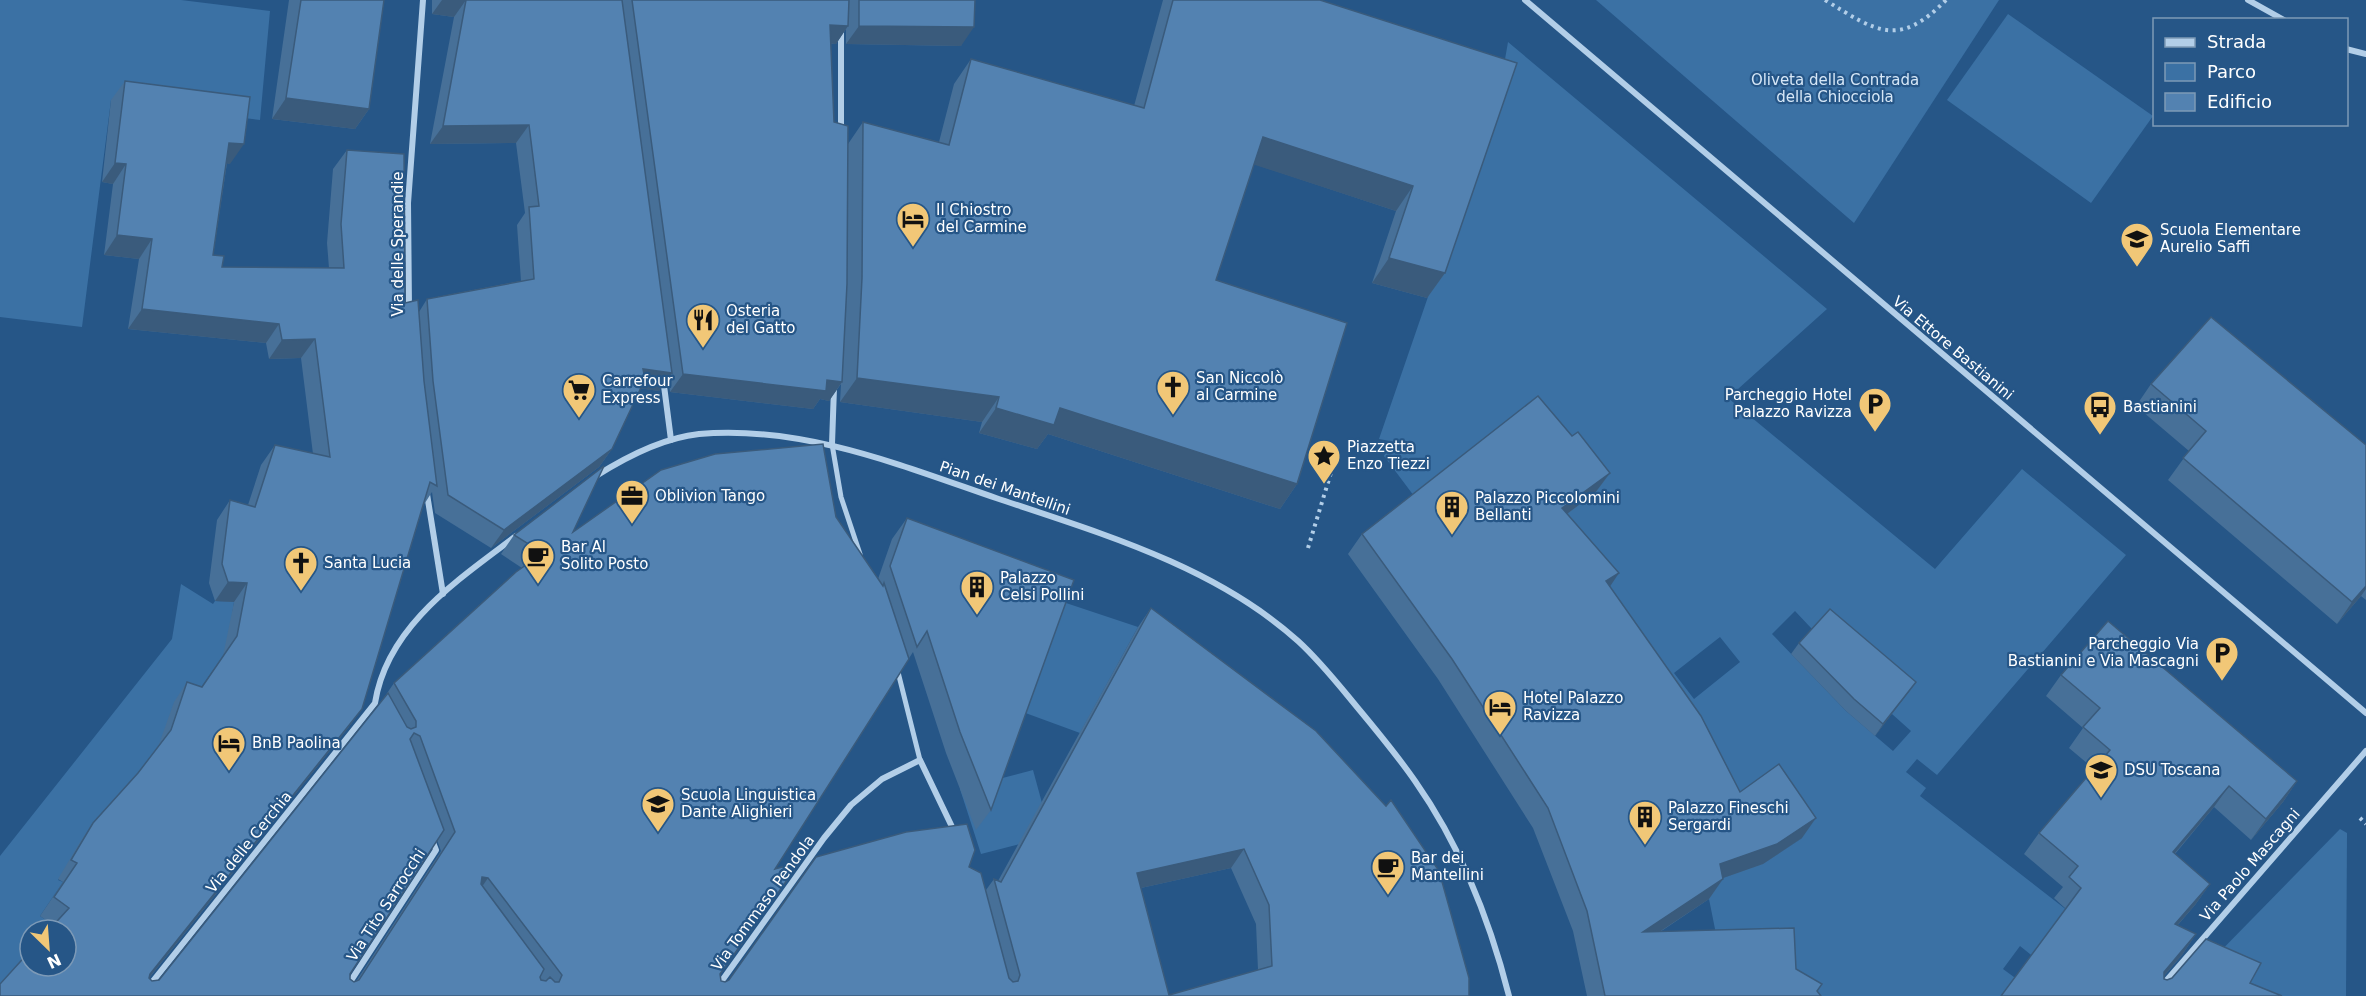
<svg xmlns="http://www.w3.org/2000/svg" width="2366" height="996" font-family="'DejaVu Sans',sans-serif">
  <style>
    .green { fill: #3b71a4; fill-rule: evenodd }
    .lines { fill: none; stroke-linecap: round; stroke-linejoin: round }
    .path { stroke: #b2cee8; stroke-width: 4; stroke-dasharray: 3 4.5; stroke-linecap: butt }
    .pedestrian { stroke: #b2cee8; stroke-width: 5 }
    .minor { stroke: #b2cee8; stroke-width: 6 }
    .wall { fill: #477098; fill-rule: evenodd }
    .shaded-wall { fill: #3a5b7c }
    .building { fill: #5382b1; stroke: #3a5b7c; stroke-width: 1.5; fill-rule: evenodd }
    .labels { text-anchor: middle; stroke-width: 4.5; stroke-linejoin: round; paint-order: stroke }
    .park-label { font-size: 15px; fill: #d6e7f7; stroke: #265687 }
    .poi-label { font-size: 15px; fill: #fff; stroke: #265687; text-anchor: start }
    .street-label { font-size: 15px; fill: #fff; stroke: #265687 }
  </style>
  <rect width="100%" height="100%" fill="#265687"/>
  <g class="green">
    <path d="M0 0H181L270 11 260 120 111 100 82 327 0 317Z"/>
    <path d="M1596 0H1999L1854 223Z"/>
    <path d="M2008 14 2153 116 2091 203 1947 100Z"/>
    <path d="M1508 42 1827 309 1728 398 1935 569 2022 469 2126 555 1937 775 1917 759 1906 772 1926 788 1920 796 2077 918 2040 962 2020 946 2003 969 2018 980 2005 996H1794L1719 949 1706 884 1764 863 1802 838 1726 812 1417 500 1384 456 1390 441 1379 439 1500 88ZM1795 611 1892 714 1911 731 1893 751 1846 711 1772 634ZM1720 637 1740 662 1694 699 1674 673Z"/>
    <path d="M181 584 213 604 215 601 234 602 223 670 214 669 157 750 58 880 63 882 40 916 56 927 53 930H30V955L0 988V856L172 639Z"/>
    <path d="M1060 601 1138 627 1080 733 1020 711Z"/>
    <path d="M1033 770 1051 836 981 854 960 789Z"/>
    <path d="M2340 829 2347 833 2346 996H2262L2206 966Z"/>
  </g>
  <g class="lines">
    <g class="path">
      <path d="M1825 0C1876 31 1898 49 1946 0"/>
      <path d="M1308 548 1337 453"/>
      <path d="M2360 818 2366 824"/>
    </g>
    <g class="pedestrian">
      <path d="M832 444 841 497 860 554"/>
      <path d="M897 668 920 760"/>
    </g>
    <g class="minor">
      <path d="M1525 0 2366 713"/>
      <path d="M2248 0 2284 20"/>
      <path d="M841 28V132"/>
      <path d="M2346 49 2366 54"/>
      <path d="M409 308 408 203 423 0"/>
      <path d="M663 378 671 440"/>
      <path d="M832 444 834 388"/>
      <path d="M596 476C626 457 662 438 699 434 802 425 900 465 996 498 1100 533 1215 566 1298 641 1320 661 1338 684 1357 707 1377 731 1397 755 1415 781 1460 845 1490 921 1509 996"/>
      <path d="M427 494 443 594"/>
      <path d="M141 996 375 703C387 626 458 580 516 536"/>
      <path d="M341 996 436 850 431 837"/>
      <path d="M711 996 824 838 851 805 882 779 920 760 955 833"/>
      <path d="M2153 996 2366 751"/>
    </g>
  </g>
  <g class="wall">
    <path d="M289 0H384L369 109 355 129 272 119Z"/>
    <path d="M432 0H975L961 46 846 44V29L836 44H830L834 122 848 144 863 122 939 142 954 84 971 59 1134 106 1163 0H1320L1517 63 1445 273 1427 298 1372 283 1396 211 1254 164 1216 280 1297 484 1280 509 1048 434 1037 449 979 433 982 422 840 402 841 384 829 401 820 399 813 409 670 392 668 378 659 391 640 388 612 449 599 467 491 548 435 513 432 492 423 506 362 709 348 728 150 977 149 978 152 981 159 980 381 702 394 683 522 568 501 554 514 535 836 517 878 579 892 539 907 518 991 810 976 830 946 753 913 652 775 869 720 974 721 981 725 982 969 867 986 890 994 879 998 881 1138 627 1151 608 1469 996H0L53 925 40 916 63 882 58 879 80 842 93 823 138 773 158 747 174 702 187 682 202 687 223 656 234 602 215 601 209 583 217 520 230 500 248 505 261 465 275 445 313 454 301 358 269 359 266 343 128 329 139 259 104 255 113 184 102 182 111 100 125 81 230 164 227 163 213 255 222 267 329 268 327 243 333 169 347 150 405 303 419 312 427 299 521 281 517 225 525 213 516 143 430 144 454 17 432 14ZM437 840 441 851 357 980 354 982 350 979V974ZM1231 868 1256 924 1258 970 1169 995 1141 888Z"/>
    <path d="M2151 384 2366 445V600L2361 596 2337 624 2168 480 2189 451 2136 406Z"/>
    <path d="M1572 436 1610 473 1595 493 1567 514 1610 587 1740 792 1802 838 1763 864 1723 878 1709 899 1660 932 1796 969 1821 996H1587L1573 931 1533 828 1438 679 1348 554 1362 534Z"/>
    <path d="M1799 643 1916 682 1875 736 1846 711 1791 654Z"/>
    <path d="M2061 675 2297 781 2283 802 2251 840 2214 807 2175 854 2210 884 2195 905 2177 926 2196 934 2182 955 2164 976V979L2167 980 2250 983 2001 996 2066 909 2054 898 2063 887 2024 854 2039 833 2094 769 2069 748 2083 728 2046 696Z"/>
  </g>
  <g class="shaded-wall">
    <path d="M442 0H466L454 17 432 14Z"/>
    <path d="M830 25 848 26 836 44 817 43Z"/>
    <path d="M859 26 974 27 961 46 846 44Z"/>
    <path d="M286 98 369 109 355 129 272 119Z"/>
    <path d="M529 125 516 143 430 144 443 126Z"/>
    <path d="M1263 137 1413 186 1396 211 1246 162Z"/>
    <path d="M229 143 244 144 230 164 216 162Z"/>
    <path d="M115 163 126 164 113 184 102 182Z"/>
    <path d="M117 235 152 239 139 259 104 255Z"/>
    <path d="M1389 258 1445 273 1427 298 1372 283Z"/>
    <path d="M142 309 279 324 266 343 128 329Z"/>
    <path d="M315 339 301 358 269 359 282 340Z"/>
    <path d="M643 369 672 373 659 391 630 387Z"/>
    <path d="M683 374 827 380 842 382 829 401 820 399 813 409 670 392Z"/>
    <path d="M857 378 999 397 982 422 840 402Z"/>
    <path d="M996 408H1060L1297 484 1280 509 1048 434 1037 449 979 433Z"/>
    <path d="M612 449 599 467 491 548 504 530Z"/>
    <path d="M1610 473 1595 493 1548 528 1562 508Z"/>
    <path d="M1619 573 1605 594 1606 581Z"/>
    <path d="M228 582 247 583 234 602 215 601Z"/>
    <path d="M2366 586V589L2361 596 2337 624 2352 602Z"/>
    <path d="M1916 682 1908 693 1875 736 1883 724Z"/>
    <path d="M362 709 348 728 137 993 150 974Z"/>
    <path d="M2297 781 2283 802 2251 840 2266 819Z"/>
    <path d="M2229 786 2214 807 2158 873 2173 852Z"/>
    <path d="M1816 818 1802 838 1763 864 1706 884 1720 864Z"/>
    <path d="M1244 849 1231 868 1123 892 1137 873Z"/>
    <path d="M482 877 488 878 475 897Z"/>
    <path d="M1723 879 1709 899 1629 952 1643 932Z"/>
    <path d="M2210 884 2195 905 2160 945 2175 924Z"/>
    <path d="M2196 934 2182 955 2149 993 2164 972Z"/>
  </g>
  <g class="building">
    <path d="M301 0H384L369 109 286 98Z"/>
    <path d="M466 0H622L672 373 643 369 645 379 612 449 504 530 448 495 433 381 427 299 534 279 529 207 539 206 529 125 443 126Z"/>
    <path d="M632 0H849L848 26 830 25 834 122 848 126 847 284 842 382 827 380 826 391 683 374Z"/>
    <path d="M859 0H975L974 27 859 26Z"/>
    <path d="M1173 0H1320L1517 63 1445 273 1389 258 1413 186 1263 137 1216 280 1347 323 1297 484 1060 408 1054 425 996 408 999 397 857 378 862 278 863 122 949 145 971 59 1144 108Z"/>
    <path d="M125 81 250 97 244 144 229 143 213 255 224 256 222 267 344 268 341 224 347 150 404 154 405 303 418 300 424 381 437 486 430 482 362 709 150 974 149 978 152 981 159 980 388 693 407 727 411 729 416 727V721L394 683 516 572 543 553 514 535 604 466 573 532 661 470 715 454 823 444 836 517 883 586 884 583 909 659 775 869 800 862 720 974 721 981 725 982 729 980 816 857 906 832 967 824 975 850 969 867 981 873 1009 978 1013 982 1018 981 1020 975 994 879 1001 882 1151 608 1316 731 1386 806 1391 800 1439 871 1469 978V996H0V984L30 951V966H66V930H49L69 908 54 897 77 863 71 860 93 823 138 773 171 730 187 682 202 687 237 636 247 583 228 582 222 564 230 500 255 507 275 445 330 457 315 339 282 340 279 324 142 309 152 239 117 235 126 164 115 163ZM414 733 420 736 455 832 359 980 354 982 350 979V974L444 830 410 739ZM1244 849 1269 905 1272 966 1169 995 1137 873ZM482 877 488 878 562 975 559 982H555L550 977 546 981 541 980 540 977 544 969 481 884Z"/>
    <path d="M2211 317 2366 445V586L2352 602 2183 458 2206 431 2151 384Z"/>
    <path d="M1538 396 1572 436 1578 432 1610 473 1562 508 1619 573 1606 581 1701 716 1740 792 1779 764 1816 818 1777 844 1720 864 1723 879 1643 932 1794 928 1796 969 1822 984 1817 991 1821 996H1605L1587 911 1548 808 1452 659 1362 534Z"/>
    <path d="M907 518 1074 580 991 810 960 732 927 631 917 647 890 566Z"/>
    <path d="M1830 609 1916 682 1883 724 1854 699 1799 643Z"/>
    <path d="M2108 621 2297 781 2266 819 2229 786 2173 852 2210 884 2175 924 2196 934 2164 972V979L2167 980 2172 978 2206 939 2261 963 2250 983 2282 996H2001L2081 888 2069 877 2078 866 2039 833 2110 750 2083 727 2100 708 2061 675Z"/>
  </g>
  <defs>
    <g id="hotel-pin" transform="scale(1.725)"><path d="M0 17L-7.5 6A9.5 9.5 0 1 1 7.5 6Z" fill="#f1c777" stroke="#265687"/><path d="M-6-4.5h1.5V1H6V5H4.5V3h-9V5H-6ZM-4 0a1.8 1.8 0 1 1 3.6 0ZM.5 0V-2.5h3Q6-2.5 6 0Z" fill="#111"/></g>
    <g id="school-pin" transform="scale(1.725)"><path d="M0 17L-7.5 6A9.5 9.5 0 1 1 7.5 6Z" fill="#f1c777" stroke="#265687"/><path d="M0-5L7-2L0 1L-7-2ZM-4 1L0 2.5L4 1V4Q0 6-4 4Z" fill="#111"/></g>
    <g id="restaurant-pin" transform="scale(1.725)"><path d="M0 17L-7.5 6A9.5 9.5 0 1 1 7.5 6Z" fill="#f1c777" stroke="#265687"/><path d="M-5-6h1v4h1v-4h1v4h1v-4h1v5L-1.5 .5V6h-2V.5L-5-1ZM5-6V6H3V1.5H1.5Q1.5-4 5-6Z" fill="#111"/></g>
    <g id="church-pin" transform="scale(1.725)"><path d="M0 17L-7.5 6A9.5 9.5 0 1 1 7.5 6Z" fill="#f1c777" stroke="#265687"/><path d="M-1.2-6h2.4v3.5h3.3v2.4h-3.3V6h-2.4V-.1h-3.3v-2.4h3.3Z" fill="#111"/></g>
    <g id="supermarket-pin" transform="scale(1.725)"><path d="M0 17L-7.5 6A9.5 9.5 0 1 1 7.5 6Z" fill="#f1c777" stroke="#265687"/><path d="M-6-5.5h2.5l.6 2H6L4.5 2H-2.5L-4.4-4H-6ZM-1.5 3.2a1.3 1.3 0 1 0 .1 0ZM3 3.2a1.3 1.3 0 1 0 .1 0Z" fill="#111"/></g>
    <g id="parking-pin" transform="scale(1.725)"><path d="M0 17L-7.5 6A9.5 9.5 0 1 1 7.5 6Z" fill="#f1c777" stroke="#265687"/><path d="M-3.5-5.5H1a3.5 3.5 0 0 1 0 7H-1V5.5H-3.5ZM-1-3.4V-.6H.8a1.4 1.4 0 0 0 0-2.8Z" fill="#111"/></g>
    <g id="bus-pin" transform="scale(1.725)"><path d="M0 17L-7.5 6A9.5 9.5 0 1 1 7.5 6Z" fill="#f1c777" stroke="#265687"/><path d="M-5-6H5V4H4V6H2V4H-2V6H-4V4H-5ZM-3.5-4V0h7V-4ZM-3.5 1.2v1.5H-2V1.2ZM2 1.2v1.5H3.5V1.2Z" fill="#111"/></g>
    <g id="sight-pin" transform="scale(1.725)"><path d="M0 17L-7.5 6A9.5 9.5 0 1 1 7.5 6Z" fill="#f1c777" stroke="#265687"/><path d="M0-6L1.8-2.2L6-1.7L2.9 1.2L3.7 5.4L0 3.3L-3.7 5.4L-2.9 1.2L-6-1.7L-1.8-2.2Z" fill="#111"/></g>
    <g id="office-pin" transform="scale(1.725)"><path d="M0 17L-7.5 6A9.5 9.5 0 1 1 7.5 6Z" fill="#f1c777" stroke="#265687"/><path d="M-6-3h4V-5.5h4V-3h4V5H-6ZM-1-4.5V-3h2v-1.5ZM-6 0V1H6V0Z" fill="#111"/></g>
    <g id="building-pin" transform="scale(1.725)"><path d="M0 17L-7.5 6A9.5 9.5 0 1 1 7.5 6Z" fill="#f1c777" stroke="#265687"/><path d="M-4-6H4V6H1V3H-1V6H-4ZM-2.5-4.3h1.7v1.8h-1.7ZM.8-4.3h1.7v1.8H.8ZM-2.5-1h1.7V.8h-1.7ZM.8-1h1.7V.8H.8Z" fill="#111"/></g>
    <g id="cafe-pin" transform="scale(1.725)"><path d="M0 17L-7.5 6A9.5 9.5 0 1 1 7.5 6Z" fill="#f1c777" stroke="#265687"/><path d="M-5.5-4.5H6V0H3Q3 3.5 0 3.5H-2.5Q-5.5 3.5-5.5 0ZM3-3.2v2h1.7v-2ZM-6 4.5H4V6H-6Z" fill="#111"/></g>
    <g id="university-pin" transform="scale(1.725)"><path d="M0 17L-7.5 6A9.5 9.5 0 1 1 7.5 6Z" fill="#f1c777" stroke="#265687"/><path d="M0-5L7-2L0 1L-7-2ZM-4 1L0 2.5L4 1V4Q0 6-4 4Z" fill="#111"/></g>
  </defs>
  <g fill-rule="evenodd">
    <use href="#hotel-pin" x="913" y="219"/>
    <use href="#school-pin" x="2137" y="239"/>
    <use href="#restaurant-pin" x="703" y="320"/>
    <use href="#church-pin" x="1173" y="387"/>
    <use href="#supermarket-pin" x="579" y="390"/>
    <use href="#parking-pin" x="1875" y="404"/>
    <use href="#bus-pin" x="2100" y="407"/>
    <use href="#sight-pin" x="1324" y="456"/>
    <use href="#office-pin" x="632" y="496"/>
    <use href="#building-pin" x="1452" y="507"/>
    <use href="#cafe-pin" x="538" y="556"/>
    <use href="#church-pin" x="301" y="563"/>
    <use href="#building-pin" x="977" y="587"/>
    <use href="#parking-pin" x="2222" y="653"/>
    <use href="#hotel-pin" x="1500" y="707"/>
    <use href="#hotel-pin" x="229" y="743"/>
    <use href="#university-pin" x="2101" y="770"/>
    <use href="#school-pin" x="658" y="804"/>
    <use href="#building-pin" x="1645" y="817"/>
    <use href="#cafe-pin" x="1388" y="867"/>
  </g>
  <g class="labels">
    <g class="park-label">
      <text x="1835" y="85">Oliveta della Contrada<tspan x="1835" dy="17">della Chiocciola</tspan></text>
    </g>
    <g class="poi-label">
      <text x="936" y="215">Il Chiostro<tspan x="936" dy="17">del Carmine</tspan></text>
      <text x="2160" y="235">Scuola Elementare<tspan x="2160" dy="17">Aurelio Saffi</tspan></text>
      <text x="726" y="316">Osteria<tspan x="726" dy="17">del Gatto</tspan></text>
      <text x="1196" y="383">San Niccolò<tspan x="1196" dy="17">al Carmine</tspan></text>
      <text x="602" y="386">Carrefour<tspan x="602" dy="17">Express</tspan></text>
      <text x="1852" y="400" text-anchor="end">Parcheggio Hotel<tspan x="1852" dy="17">Palazzo Ravizza</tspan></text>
      <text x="2123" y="412">Bastianini</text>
      <text x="1347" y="452">Piazzetta<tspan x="1347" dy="17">Enzo Tiezzi</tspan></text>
      <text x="655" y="501">Oblivion Tango</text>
      <text x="1475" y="503">Palazzo Piccolomini<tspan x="1475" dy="17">Bellanti</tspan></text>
      <text x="561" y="552">Bar Al<tspan x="561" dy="17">Solito Posto</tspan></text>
      <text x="324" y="568">Santa Lucia</text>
      <text x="1000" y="583">Palazzo<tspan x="1000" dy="17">Celsi Pollini</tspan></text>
      <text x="2199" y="649" text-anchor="end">Parcheggio Via<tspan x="2199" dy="17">Bastianini e Via Mascagni</tspan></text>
      <text x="1523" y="703">Hotel Palazzo<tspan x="1523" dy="17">Ravizza</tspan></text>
      <text x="252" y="748">BnB Paolina</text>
      <text x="2124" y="775">DSU Toscana</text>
      <text x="681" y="800">Scuola Linguistica<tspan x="681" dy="17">Dante Alighieri</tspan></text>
      <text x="1668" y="813">Palazzo Fineschi<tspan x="1668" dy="17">Sergardi</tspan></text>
      <text x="1411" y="863">Bar dei<tspan x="1411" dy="17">Mantellini</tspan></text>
    </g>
    <g class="street-label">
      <text transform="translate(398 244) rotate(-90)" y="5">Via delle Sperandie</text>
      <text transform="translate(1953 348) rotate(40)" y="5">Via Ettore Bastianini</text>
      <text transform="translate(1005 488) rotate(19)" y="5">Pian dei Mantellini</text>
      <text transform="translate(249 842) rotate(-51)" y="5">Via delle Cerchia</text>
      <text transform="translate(2250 865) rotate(-49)" y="5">Via Paolo Mascagni</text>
      <text transform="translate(763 903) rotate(-54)" y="5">Via Tommaso Pendola</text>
      <text transform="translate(386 905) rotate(-57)" y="5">Via Tito Sarrocchi</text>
    </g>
  </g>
  <rect x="2153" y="18" width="195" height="108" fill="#265687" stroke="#7d9ab7" stroke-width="1.5"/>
  <rect x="2165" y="38" width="30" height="9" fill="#b2cee8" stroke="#7d9ab7" stroke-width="1.5"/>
  <text x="2207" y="48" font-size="18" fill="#ffffff">Strada</text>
  <rect x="2165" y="63" width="30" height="18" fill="#3b71a4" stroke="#7d9ab7" stroke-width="1.5"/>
  <text x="2207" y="78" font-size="18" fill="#ffffff">Parco</text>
  <rect x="2165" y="93" width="30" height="18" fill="#5382b1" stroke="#7d9ab7" stroke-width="1.5"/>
  <text x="2207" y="108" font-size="18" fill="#ffffff">Edificio</text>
  <g transform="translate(48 948) rotate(155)"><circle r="28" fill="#265687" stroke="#7d9ab7" stroke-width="1.5"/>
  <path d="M0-4.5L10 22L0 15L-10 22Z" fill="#f1c777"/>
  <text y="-9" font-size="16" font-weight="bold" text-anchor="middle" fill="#ffffff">N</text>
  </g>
</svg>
